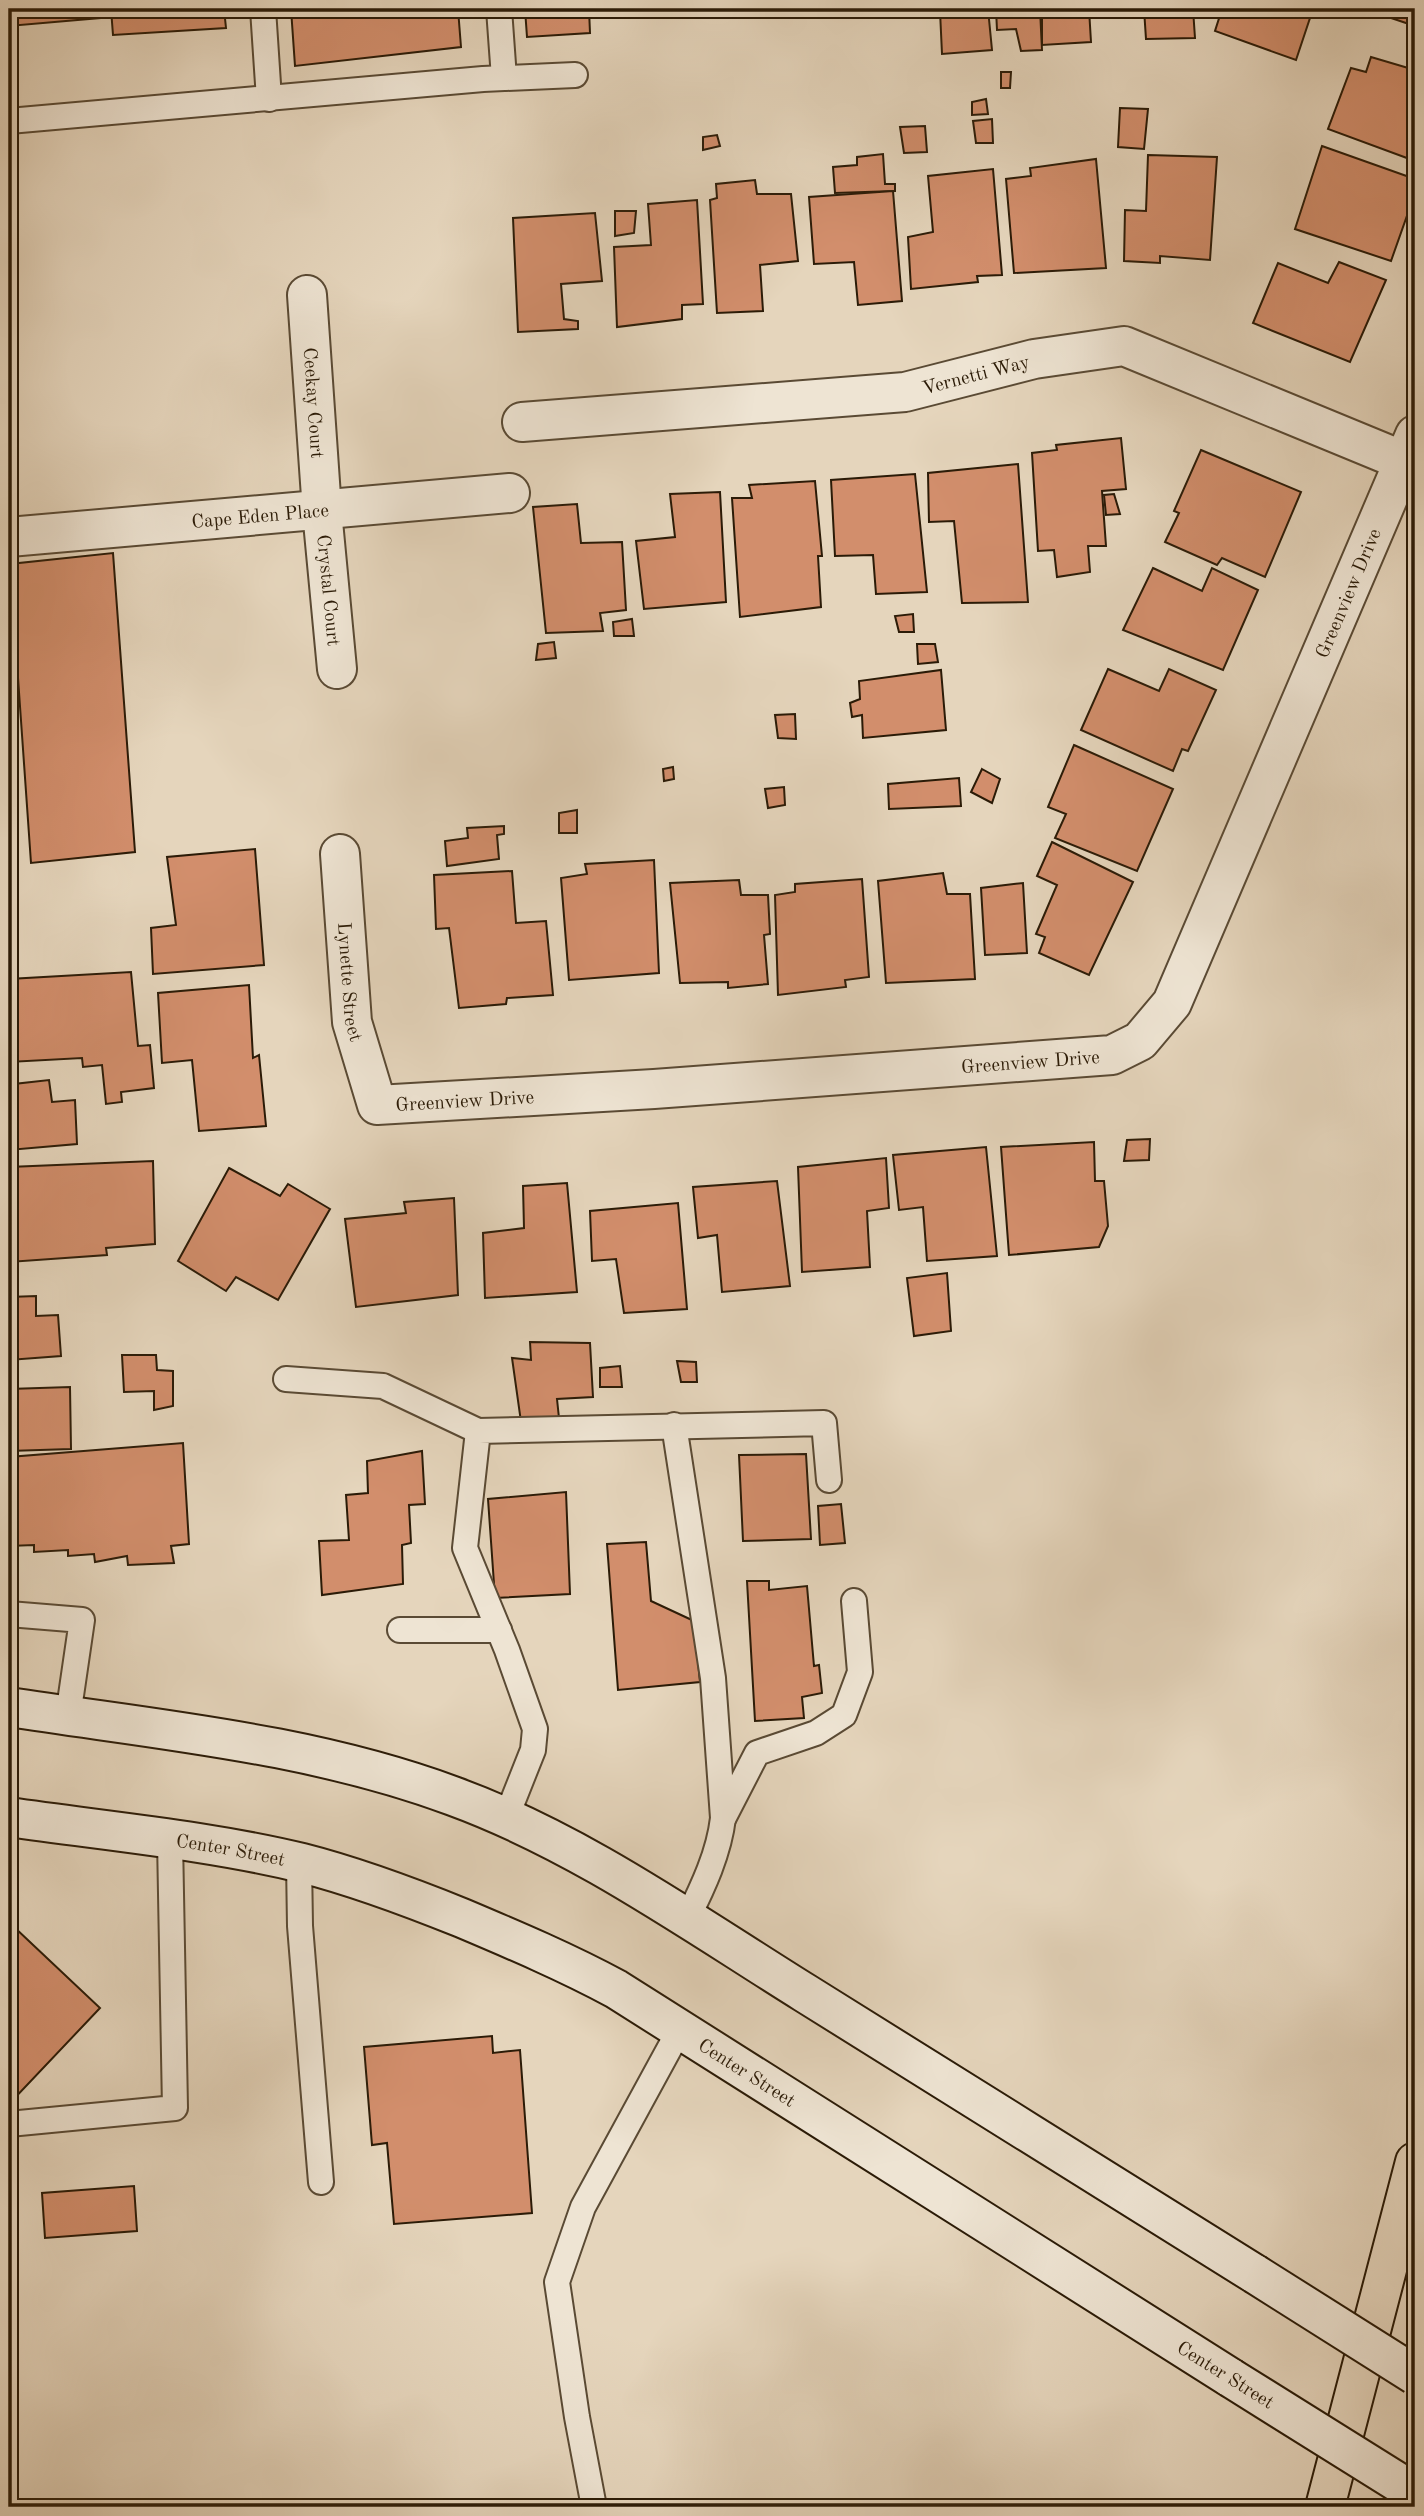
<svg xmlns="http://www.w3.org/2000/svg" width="1424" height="2516" font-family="'Old Standard TT',serif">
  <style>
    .building { fill: #d28e6c; stroke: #2b1b07; stroke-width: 2 }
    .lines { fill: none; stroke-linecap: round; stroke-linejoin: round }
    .service-casing { stroke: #5a4a34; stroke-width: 28 }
    .minor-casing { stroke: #5a4a34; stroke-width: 42 }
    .secondary-casing { stroke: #2b1b07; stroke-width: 42 }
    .motorway-casing { stroke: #2b1b07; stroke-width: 42 }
    .service { stroke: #eee4d3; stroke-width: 24 }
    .minor { stroke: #eee4d3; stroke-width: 38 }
    .secondary { stroke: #eee4d3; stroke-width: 38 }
    .motorway { stroke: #e5d5bc; stroke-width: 38 }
    .secondary-bridge-casing { stroke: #2b1b07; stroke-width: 42; stroke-linecap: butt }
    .secondary-bridge { stroke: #eee4d3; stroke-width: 38 }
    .labels { text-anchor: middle; stroke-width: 5; stroke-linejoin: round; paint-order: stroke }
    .street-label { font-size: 19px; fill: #2b1b07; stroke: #eee4d3 }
  </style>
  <rect width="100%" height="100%" fill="#e5d5bc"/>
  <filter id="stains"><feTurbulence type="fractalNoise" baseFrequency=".00286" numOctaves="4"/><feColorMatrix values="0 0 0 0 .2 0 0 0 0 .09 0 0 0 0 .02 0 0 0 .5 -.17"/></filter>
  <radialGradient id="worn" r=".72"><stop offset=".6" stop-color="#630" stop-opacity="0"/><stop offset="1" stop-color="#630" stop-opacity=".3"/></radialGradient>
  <g class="building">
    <path d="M9 9H99L100 18 9 26Z"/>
    <path d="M111 9H224L226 28 113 35Z"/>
    <path d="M291 9H458L461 47 295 66Z"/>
    <path d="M525 9H589L590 33 527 37Z"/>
    <path d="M900 9H988L992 50 942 54 940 11 901 14Z"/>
    <path d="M996 9H1040L1042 50 1021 51 1016 29 997 30Z"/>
    <path d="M1042 9H1089L1091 42 1042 45Z"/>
    <path d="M1144 9H1193L1195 38 1146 39Z"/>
    <path d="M1222 9H1313L1296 60 1215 31Z"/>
    <path d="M1371 9H1415V26L1370 11Z"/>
    <path d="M1371 57 1415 70V161L1328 129 1351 68 1366 72Z"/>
    <path d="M1001 72H1011L1010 88H1001Z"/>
    <path d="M986 99 988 114 972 115V102Z"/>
    <path d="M1120 108 1148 109 1144 149 1118 147Z"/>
    <path d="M992 119 993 143H976L973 121Z"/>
    <path d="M925 126 927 152 904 153 900 127Z"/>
    <path d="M717 135 720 146 703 150V137Z"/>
    <path d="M1322 146 1415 179V193L1391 261 1295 229Z"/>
    <path d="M883 154 885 184H895V191L835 193 833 167 857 165V157Z"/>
    <path d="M1148 155 1217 157 1210 260 1160 256V263L1124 261 1125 210 1146 211Z"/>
    <path d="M1096 159 1106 268 1014 273 1006 179 1031 176 1030 168Z"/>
    <path d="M993 169 1002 275 977 276 978 282 911 289 908 237 933 232 928 176Z"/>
    <path d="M755 180 757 194H791L798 261 760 265 763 311 717 313 710 200 717 198 716 184Z"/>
    <path d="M893 191 902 301 858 305 854 262 814 264 809 197Z"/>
    <path d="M697 200 703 304 682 305V319L617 327 614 247 651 245 648 204Z"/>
    <path d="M615 211H636L634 233 615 236Z"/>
    <path d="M595 213 602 281 561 284 564 319 578 321V329L518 332 513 218Z"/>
    <path d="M1339 262 1386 280 1350 362 1253 323 1278 263 1328 283Z"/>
    <path d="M1121 438 1126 489 1102 491 1106 546H1088L1090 572 1057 577 1054 550 1038 551 1032 453 1057 450 1056 445Z"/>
    <path d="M1201 450 1301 492 1265 577 1222 558 1217 565 1165 542 1179 513 1174 511Z"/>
    <path d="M1018 464 1028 602 962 603 954 521 929 522 928 473Z"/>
    <path d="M915 474 927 592 876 594 873 555 835 556 831 480Z"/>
    <path d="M815 481 822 556H818L821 607 740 617 732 498H752L749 485Z"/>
    <path d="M720 492 726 602 644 609 636 541 675 537 670 494Z"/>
    <path d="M1114 494 1120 514 1106 515 1104 495Z"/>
    <path d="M577 504 581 543 622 542 626 610 600 613 603 631 546 633 533 507Z"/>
    <path d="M113 553 135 852 31 863 10 564Z"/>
    <path d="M1153 568 1202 591 1212 568 1258 590 1223 670 1123 630Z"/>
    <path d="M913 614 914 632H899L895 616Z"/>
    <path d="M632 619 634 636H614L613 622Z"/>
    <path d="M554 642 556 658 536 660 538 644Z"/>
    <path d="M917 644H935L938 662 918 664Z"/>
    <path d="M1108 669 1159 691 1169 669 1216 690 1188 751 1182 749 1173 771 1081 730Z"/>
    <path d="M941 670 946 730 863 738 862 715 852 717 850 703 860 699 859 681Z"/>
    <path d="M795 714 796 739 778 738 775 715Z"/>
    <path d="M1074 745 1173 789 1137 871 1055 838 1066 814 1048 807Z"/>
    <path d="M673 767 674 779 664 781 663 769Z"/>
    <path d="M982 769 1000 779 992 803 971 792Z"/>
    <path d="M959 778 961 806 889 809 888 784Z"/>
    <path d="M784 787 785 805 768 808 765 789Z"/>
    <path d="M577 810V833H559V813Z"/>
    <path d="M504 826V834L497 835 499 859 447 866 445 841 468 838 467 828Z"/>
    <path d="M1052 842 1133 882 1089 975 1039 953 1045 937 1036 934 1057 885 1037 876Z"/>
    <path d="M255 849 264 965 153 974 151 928 176 925 167 857Z"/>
    <path d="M654 860 659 973 569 980 561 878 587 874 585 864Z"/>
    <path d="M512 871 516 923 546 921 553 995 507 998 506 1004 459 1008 449 928 436 929 434 875Z"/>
    <path d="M943 873 947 894H970L975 979 886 983 878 881Z"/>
    <path d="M862 879 869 977 845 980 846 987 778 995 775 895 795 892V884Z"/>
    <path d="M739 880 741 895H768L770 934 764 935 768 984 728 988V982L680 983 670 883Z"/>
    <path d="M1023 883 1027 953 985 955 981 888Z"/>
    <path d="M131 972 138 1046 150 1045 154 1088 121 1092 122 1102 106 1104 102 1065 83 1067 82 1058 9 1062V979Z"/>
    <path d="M249 985 253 1058 259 1055 266 1126 199 1131 192 1060 162 1063 158 993Z"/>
    <path d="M49 1080 52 1102 75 1100 77 1144 9 1150V1106L16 1105 14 1084Z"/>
    <path d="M1150 1139 1149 1160 1124 1161 1127 1140Z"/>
    <path d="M1094 1142 1095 1181H1104L1108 1226 1099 1247 1009 1255 1001 1147Z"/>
    <path d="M986 1147 997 1256 927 1261 923 1207 899 1210 893 1155Z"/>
    <path d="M886 1158 889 1208 867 1211 870 1267 802 1272 798 1167Z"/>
    <path d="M153 1161 155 1244 106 1248 107 1255 9 1262V1167Z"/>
    <path d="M229 1168 280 1196 288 1184 330 1209 278 1300 236 1277 226 1291 178 1261Z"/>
    <path d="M777 1181 790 1286 722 1292 717 1235 698 1238 693 1187Z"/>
    <path d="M567 1183 577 1292 485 1298 483 1233 524 1228 523 1186Z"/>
    <path d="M454 1198 458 1295 356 1307 345 1219 406 1213 404 1202Z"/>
    <path d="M678 1203 687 1309 624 1313 616 1259 592 1261 590 1211Z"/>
    <path d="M947 1273 951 1331 914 1336 907 1278Z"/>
    <path d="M36 1296V1316L58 1315 61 1356 9 1360V1297Z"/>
    <path d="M530 1342 590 1343 593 1397 557 1399 559 1418 521 1422 512 1358 531 1360Z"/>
    <path d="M122 1355H156L157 1370 173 1371V1406L154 1410V1391L124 1392Z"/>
    <path d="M677 1361 696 1362 697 1382H681Z"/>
    <path d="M620 1366 622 1387H600V1368Z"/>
    <path d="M70 1387 71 1449 9 1451V1389Z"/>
    <path d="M183 1443 189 1544 171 1546 174 1563 128 1565 127 1556 95 1562 94 1554 68 1556V1550L34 1552V1545L9 1546V1457Z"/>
    <path d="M422 1451 425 1504 409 1505 411 1543 402 1545 403 1584 322 1595 319 1541 349 1540 346 1495 368 1493 367 1461Z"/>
    <path d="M806 1454 811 1539 743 1541 739 1455Z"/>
    <path d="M566 1492 570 1594 495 1598 488 1499Z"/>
    <path d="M841 1504 845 1543 820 1545 818 1506Z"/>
    <path d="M646 1542 651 1601 694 1621 700 1682 618 1690 607 1544Z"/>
    <path d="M747 1581H769V1590L807 1586 814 1666 819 1665 822 1693 802 1697 804 1718 755 1721Z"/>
    <path d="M13 1926 100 2008 10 2103 9 1931Z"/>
    <path d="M492 2036 493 2053 520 2050 532 2213 394 2224 387 2143 372 2145 364 2047Z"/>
    <path d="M134 2186 137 2231 45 2238 42 2193Z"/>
  </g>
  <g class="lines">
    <g class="service-casing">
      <g id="service">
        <path d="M263 9 269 99"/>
        <path d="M499 9 504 78"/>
        <path d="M9 121 483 79 575 75"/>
        <path d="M286 1379 383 1386 478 1431"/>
        <path d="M674 1425 713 1678 723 1818C719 1853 703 1887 687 1919"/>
        <path d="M9 1614 82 1620 68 1716"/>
        <path d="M400 1630H499"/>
        <path d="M724 1817 757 1753 816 1733 844 1715 860 1672 854 1601"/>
        <path d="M506 1818 533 1750 535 1729 507 1650 465 1548 478 1431 824 1423 829 1480"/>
        <path d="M299 1862 300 1926 321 2182"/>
        <path d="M9 2124 175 2108 170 1840"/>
        <path d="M594 2507 577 2417 557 2282 583 2207 680 2029"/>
      </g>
    </g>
    <g class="minor-casing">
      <g id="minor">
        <path id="s1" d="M307 295 322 511 337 669"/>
        <path id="s2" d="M522 422 905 392 1034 359 1124 346 1406 462"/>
        <path id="s3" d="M9 537 510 493"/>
        <path id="s4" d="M340 854 352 1022 377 1105 654 1089 1112 1055 1140 1041 1172 1003 1415 435"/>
      </g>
    </g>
    <g class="secondary-casing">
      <g id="secondary">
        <path d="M9 1707C158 1730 310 1743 453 1796 579 1842 691 1922 805 1993 955 2087 1105 2180 1255 2274"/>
        <path id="s5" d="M9 1817C105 1831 207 1840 302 1863 357 1877 410 1897 462 1918 514 1940 566 1962 616 1989L1231 2378"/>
      </g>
    </g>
    <g class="motorway-casing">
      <path id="motorway" d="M1325 2507 1415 2162"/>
    </g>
    <use href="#service" class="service"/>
    <use href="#minor" class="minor"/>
    <use href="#secondary" class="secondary"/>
    <use href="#motorway" class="motorway"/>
    <g class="secondary-bridge-casing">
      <g id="secondary-bridge">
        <path d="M1255 2274 1415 2375"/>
        <path d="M1231 2378 1415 2493"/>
      </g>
    </g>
    <use href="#secondary-bridge" class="secondary-bridge"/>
  </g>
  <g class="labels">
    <g class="street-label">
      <text dy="7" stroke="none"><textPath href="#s2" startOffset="457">Vernetti Way</textPath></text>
      <text dy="7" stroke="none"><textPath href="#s1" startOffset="108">Ceekay Court</textPath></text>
      <text dy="7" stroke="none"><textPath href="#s3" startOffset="252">Cape Eden Place</textPath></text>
      <text dy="7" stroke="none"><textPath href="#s1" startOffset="296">Crystal Court</textPath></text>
      <text dy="7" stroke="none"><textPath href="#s4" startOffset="1519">Greenview Drive</textPath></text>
      <text dy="7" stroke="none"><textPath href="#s4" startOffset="128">Lynette Street</textPath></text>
      <text dy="7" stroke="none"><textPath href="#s4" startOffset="910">Greenview Drive</textPath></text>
      <text dy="7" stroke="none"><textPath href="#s4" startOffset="343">Greenview Drive</textPath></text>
      <text dy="7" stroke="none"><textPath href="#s5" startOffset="224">Center Street</textPath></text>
      <text dy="7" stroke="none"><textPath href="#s5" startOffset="791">Center Street</textPath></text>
      <text transform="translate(1226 2374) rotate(32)" y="7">Center Street</text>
    </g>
  </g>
  <rect width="1424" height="2516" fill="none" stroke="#e5d5bc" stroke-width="35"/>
  <rect x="10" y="10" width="1403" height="2495" fill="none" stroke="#2b1b07" stroke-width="3.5"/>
  <rect x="18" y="18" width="1389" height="2481" fill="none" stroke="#2b1b07" stroke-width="2"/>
  <rect width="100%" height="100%" filter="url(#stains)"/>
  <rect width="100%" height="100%" fill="url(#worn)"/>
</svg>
